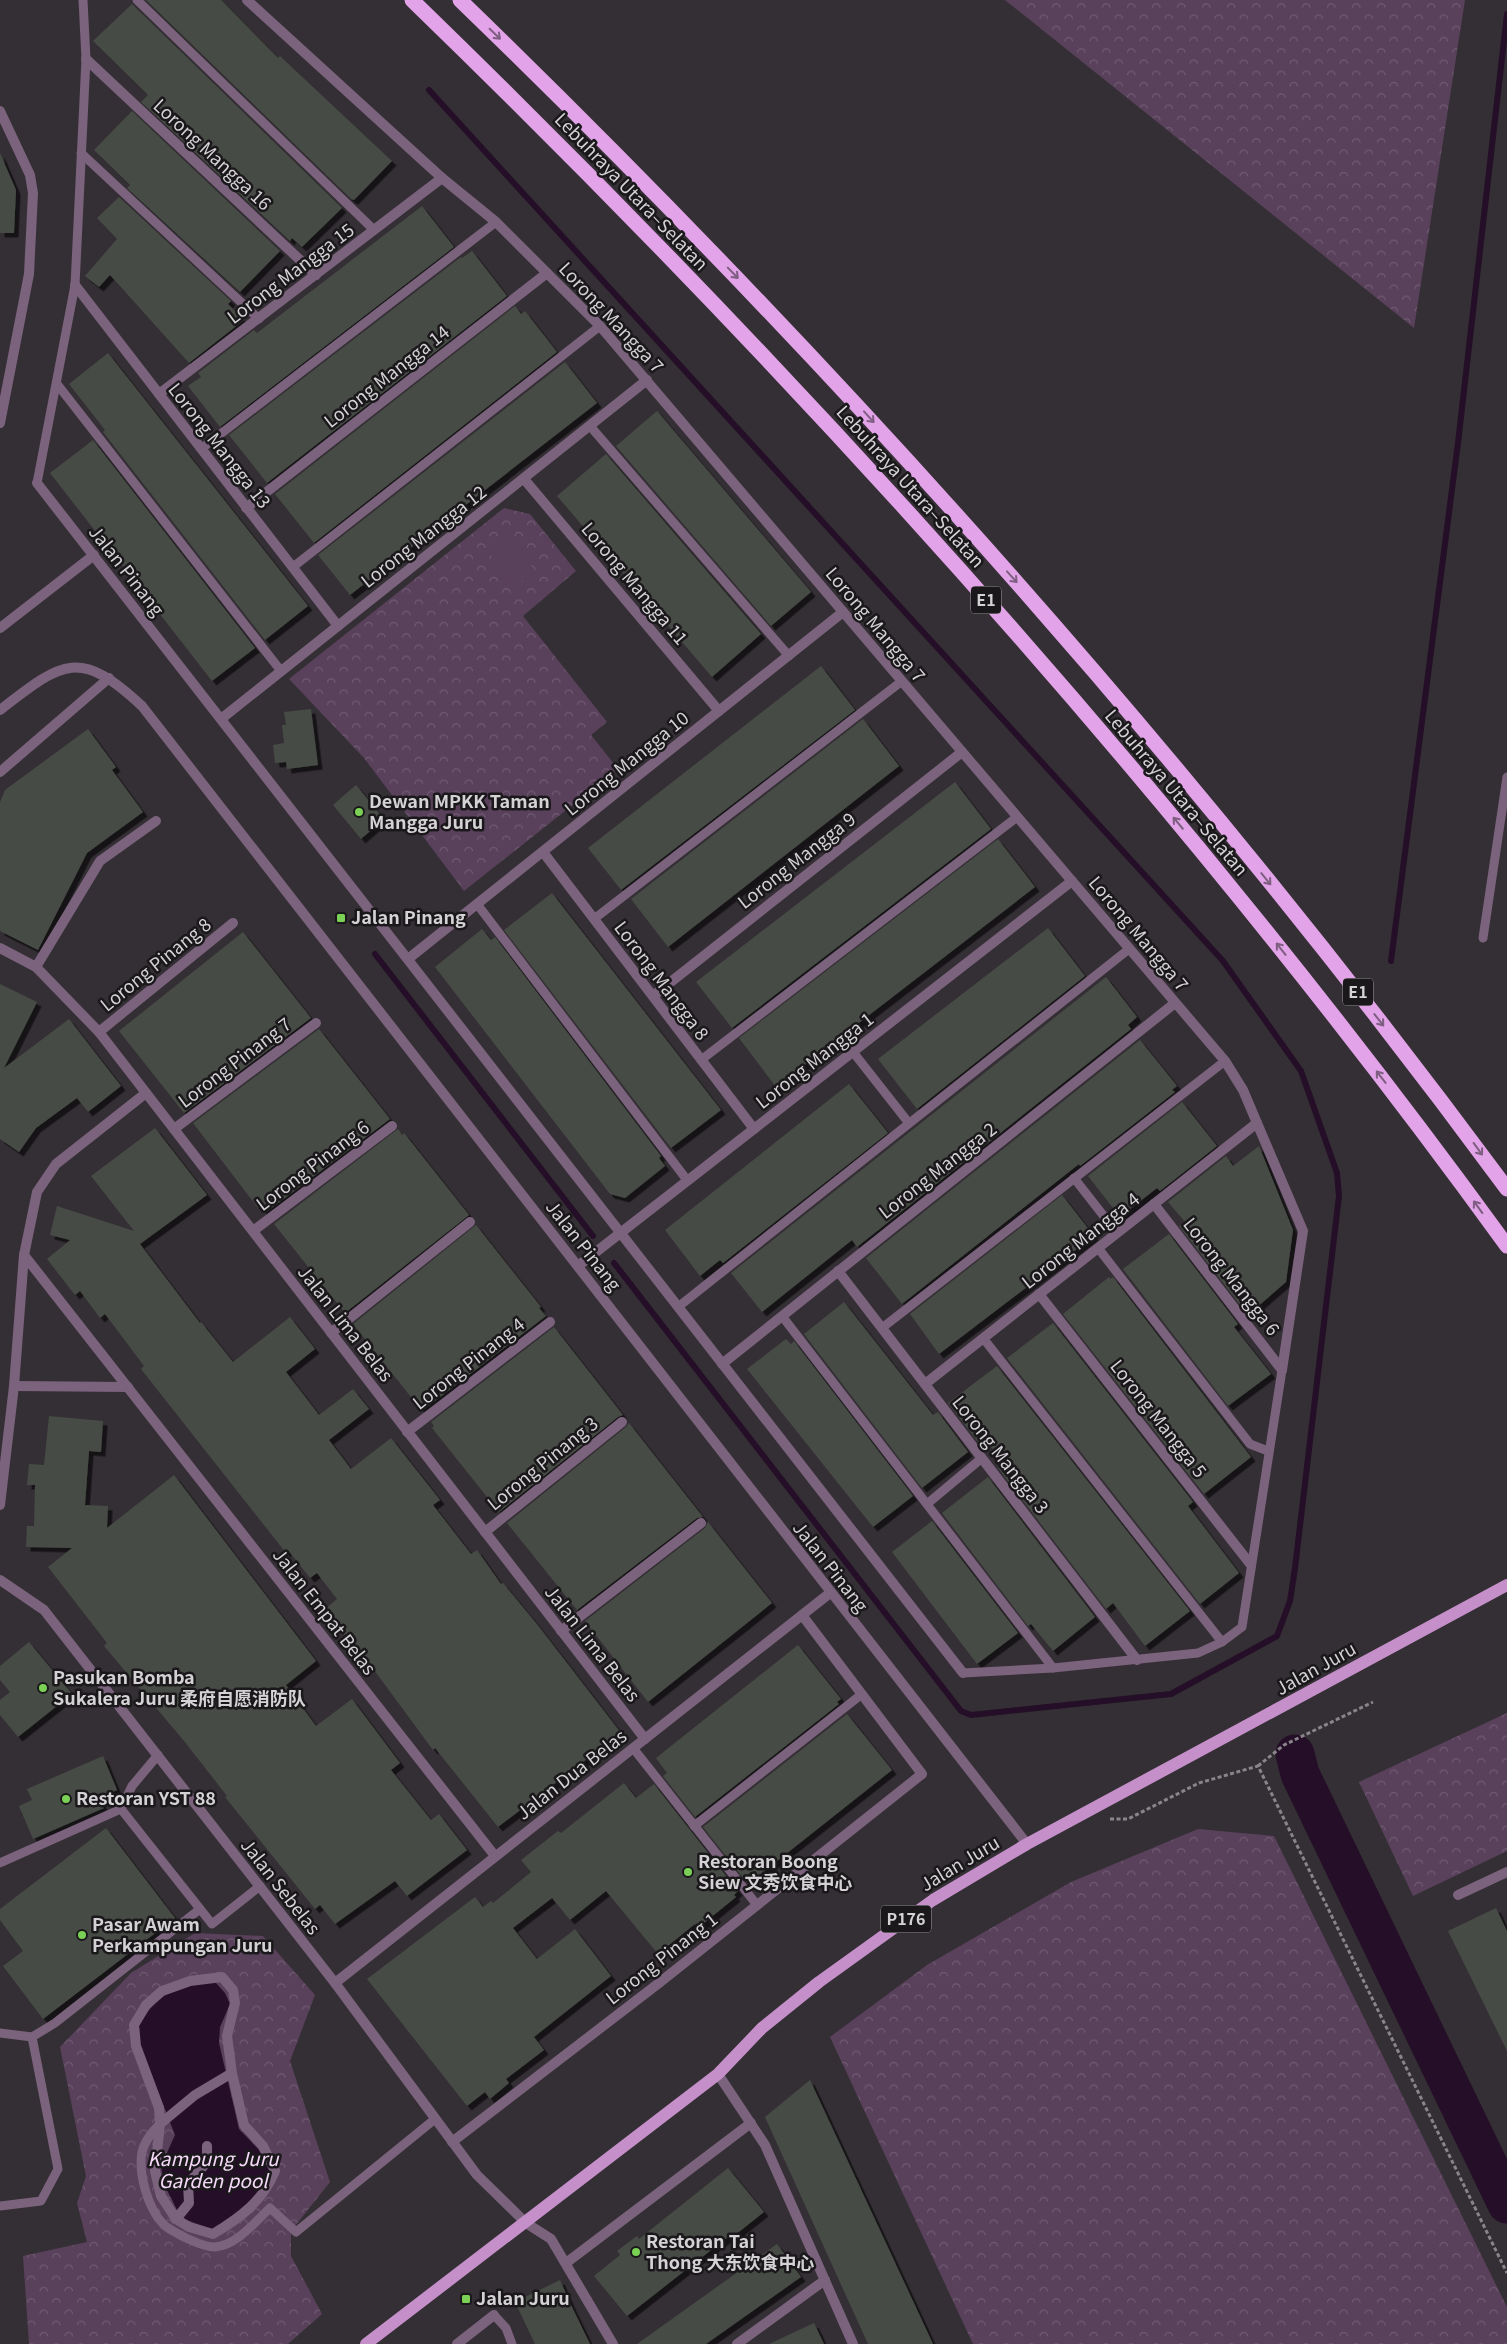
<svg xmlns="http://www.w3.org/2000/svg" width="1507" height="2344" font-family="Georgia,'Noto Sans SC',serif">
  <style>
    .forest { fill: url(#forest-crowns) }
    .garden { fill: #59405b }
    .water { fill: #250e27 }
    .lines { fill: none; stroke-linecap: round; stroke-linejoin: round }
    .stream { stroke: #250e27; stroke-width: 6 }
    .river { stroke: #250e27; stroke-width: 39 }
    .building { fill: #474b45; filter: url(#shadow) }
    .path { stroke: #89858a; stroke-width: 3; stroke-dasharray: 4 2.5; stroke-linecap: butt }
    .service { stroke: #7b627d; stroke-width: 9 }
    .pedestrian { stroke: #7b627d; stroke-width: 10 }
    .minor { stroke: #7b627d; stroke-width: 10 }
    .primary { stroke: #c590ca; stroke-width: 12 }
    .motorway { stroke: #e2a3e8; stroke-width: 15 }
    .oneway { stroke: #7e5e81 }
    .poi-dot { fill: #7bd156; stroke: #1a181a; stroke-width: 2 }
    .labels { text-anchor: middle; stroke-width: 5; stroke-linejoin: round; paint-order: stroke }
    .shield { fill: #1a181a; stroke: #9d9a9e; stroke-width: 1 }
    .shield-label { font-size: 16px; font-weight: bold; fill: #d5d2d6 }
    .street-label { font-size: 18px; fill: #d5d2d6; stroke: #1a181a }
    .poi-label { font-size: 18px; font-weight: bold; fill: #d5d2d6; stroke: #1a181a; text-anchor: start }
    .water-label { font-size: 19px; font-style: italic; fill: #f6d9f9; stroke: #1a181a }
  </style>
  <defs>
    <pattern id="forest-crowns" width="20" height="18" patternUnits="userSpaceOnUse" patternTransform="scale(1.25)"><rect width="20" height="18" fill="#59405b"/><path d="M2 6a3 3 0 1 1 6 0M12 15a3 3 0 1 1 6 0" fill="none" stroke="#705b72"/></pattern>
    <filter id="shadow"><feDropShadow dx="4.5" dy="4.5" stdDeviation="0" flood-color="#0009"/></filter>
  </defs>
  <rect width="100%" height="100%" fill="#342f34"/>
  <g class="forest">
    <path d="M1005 0H1465L1414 328Z"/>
    <path d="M504 508 530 514 576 571 523 616 607 722 591 735 618 769 464 891 364 758 289 679Z"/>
    <path d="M1507 1713V1851L1413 1896 1359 1782Z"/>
    <path d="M1198 1829 1274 1836 1507 2307V2344H973L830 2037 927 1965 1071 1882Z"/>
    <path d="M195 1933 263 1936 315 1995 290 2061 330 2182 291 2231V2256L322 2314 288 2344H29L23 2256 87 2242 77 2203 86 2176 60 2047 131 1973Z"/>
  </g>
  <path class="garden" d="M509 538 535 571 515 586 490 554Z"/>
  <path class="water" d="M199 1981 216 1983 225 1993 230 2004 220 2027 219 2043 239 2129 259 2150 270 2170C257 2200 241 2213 214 2230L181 2218 164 2184 161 2166 175 2135 140 2045 139 2023C160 1995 165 1992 199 1981Z"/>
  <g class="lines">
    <g class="stream">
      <path d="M429 90 1223 961 1301 1071 1337 1173 1339 1196 1295 1568 1290 1601 1277 1636 1171 1694 971 1715 961 1711 614 1263"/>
      <path d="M375 954 593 1236"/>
      <path d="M1391 961 1458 443 1507 14"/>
    </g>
    <path class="river" d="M1295 1754 1300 1774 1507 2204"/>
  </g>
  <g class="building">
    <path d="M146 0H221L278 58 280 56 392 161 354 200 351 199Z"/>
    <path d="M132 4 342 208 302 247 292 238 290 241 141 102 148 95 93 41Z"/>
    <path d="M132 111 280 251 240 292 127 188 130 185 94 150Z"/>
    <path d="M0 153 16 190 14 233H0Z"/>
    <path d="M119 197 231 301 228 304 244 320 189 363 110 275 99 287 85 276 117 239 97 218Z"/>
    <path d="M422 206 454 247 220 427 188 386 201 377 198 373 254 330 257 333Z"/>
    <path d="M472 251 507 296 267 483 229 435 461 257 462 258Z"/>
    <path d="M515 306 521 314 525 311 557 352 314 543 275 494Z"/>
    <path d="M108 353 308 606 265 640 103 432 105 430 69 384Z"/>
    <path d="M565 362 597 403 350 595 318 555Z"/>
    <path d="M657 411 811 592 771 626 616 446Z"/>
    <path d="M93 440 255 648 212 681 50 473Z"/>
    <path d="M606 454 761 634 712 677 557 496Z"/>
    <path d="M821 666 855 710 621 890 588 848Z"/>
    <path d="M311 709 318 765 287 769 286 762 275 763 273 745 284 743 282 725H286L284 712Z"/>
    <path d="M863 719 899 766 668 947 631 899Z"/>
    <path d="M88 729 116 767 112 770 143 812 87 853 38 950 0 931V802L5 790Z"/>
    <path d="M955 782 991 829 732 1028 696 982Z"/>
    <path d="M356 785 384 819 361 839 333 805Z"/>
    <path d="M998 839 1035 887 776 1087 739 1038Z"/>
    <path d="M552 893 721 1110 671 1148 504 930Z"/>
    <path d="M1048 928 1085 976 917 1109 878 1059Z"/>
    <path d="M482 929 491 940 495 937 661 1156 659 1158 665 1166 625 1198 610 1194 435 967Z"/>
    <path d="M243 932 311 1018 184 1113 119 1031Z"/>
    <path d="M1106 977 1137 1017 1128 1025 1131 1029 857 1247 852 1240 762 1312 731 1273Z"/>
    <path d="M0 984 37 1002 4 1068 69 1019 121 1086 88 1112 77 1098 36 1128 19 1152 0 1139Z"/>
    <path d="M319 1029 390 1119 265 1213 260 1207 258 1208 193 1123Z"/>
    <path d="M1140 1040 1177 1086 1172 1090 1175 1092 1080 1166 1079 1164 902 1304 866 1258Z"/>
    <path d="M849 1084 888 1133 723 1263 720 1260 700 1276 665 1230Z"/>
    <path d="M1182 1102 1217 1146 1160 1191 1157 1188 1120 1217 1088 1176Z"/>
    <path d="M155 1128 207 1195 140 1244 200 1323 201 1322 233 1362 290 1317 315 1349 286 1372 319 1415 353 1389 369 1409 329 1440 351 1469 391 1438 440 1500 433 1505 471 1554 477 1550 501 1584 503 1583 540 1628 621 1733 498 1827 435 1748 433 1750 374 1670 324 1610 337 1599 317 1573 310 1578 288 1550 286 1553 141 1369 144 1366 105 1314 100 1318 80 1291 75 1295 47 1259 70 1240 50 1235 57 1206 134 1231 91 1176Z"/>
    <path d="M398 1129 402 1135 404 1133 469 1215 345 1313 274 1224Z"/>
    <path d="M1259 1146 1293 1230 1286 1282 1248 1315 1179 1226 1185 1222 1168 1202 1226 1156 1233 1166Z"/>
    <path d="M1062 1195 1094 1236 939 1354 910 1314Z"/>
    <path d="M476 1225 541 1307 539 1308 546 1316 422 1411 353 1324Z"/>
    <path d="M1169 1234 1238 1324 1234 1327 1271 1374 1228 1406 1123 1269Z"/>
    <path d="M1109 1277 1110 1279 1113 1277 1251 1457 1204 1494 1063 1314Z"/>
    <path d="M844 1302 933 1415 938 1412 968 1452 922 1488 804 1334Z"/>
    <path d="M1053 1323 1193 1502 1188 1506 1239 1573 1200 1604 1007 1358Z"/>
    <path d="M554 1327 623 1415 618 1417 499 1512 432 1428 434 1426 431 1422Z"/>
    <path d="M786 1339 791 1344 794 1341 913 1496 873 1527 747 1369Z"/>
    <path d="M997 1366 1190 1611 1145 1646 1113 1603 1106 1609 998 1468 1004 1464 985 1439 979 1443 948 1403Z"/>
    <path d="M49 1416 103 1421 101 1452 89 1451 85 1505 108 1506 107 1528 174 1475 316 1661 286 1685 316 1726 352 1699 400 1763 391 1770 431 1820 439 1814 467 1850 407 1896 395 1881 335 1924 320 1905 315 1909 225 1797 227 1796 184 1741 104 1646 107 1643 48 1567 72 1548 26 1547 27 1526H34L35 1485H27L29 1464 44 1465Z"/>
    <path d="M629 1423 703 1517 697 1518 577 1610 507 1523 626 1427Z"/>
    <path d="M988 1477 1095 1617 1053 1651 1031 1624 1028 1626 942 1513Z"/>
    <path d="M932 1521 1018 1633 977 1664 892 1552Z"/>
    <path d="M708 1522 772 1603 648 1702 585 1621 705 1528Z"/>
    <path d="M29 1642 72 1694 18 1737 0 1715V1700L10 1692 0 1680V1666Z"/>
    <path d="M798 1645 841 1699 837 1702 839 1704 695 1817 663 1776 667 1773 656 1758Z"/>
    <path d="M847 1714 892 1770 748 1884 703 1827Z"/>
    <path d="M103 1756 117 1790 99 1798 104 1808 33 1839 19 1806 32 1800 27 1789Z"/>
    <path d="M624 1783 636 1798 654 1784 738 1891 734 1895 736 1897 698 1928 695 1924 658 1954 606 1891 570 1920 552 1898 513 1928 537 1959 575 1929 611 1976 534 2037 544 2050 506 2079 509 2083 490 2099 485 2092 467 2106 367 1979 475 1897 483 1907 491 1901 493 1903 531 1872 521 1860 558 1831 561 1833Z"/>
    <path d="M106 1828 175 1918 43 2019 3 1966 23 1951 0 1920V1909Z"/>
    <path d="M1496 1908 1507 1931V2051L1448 1931Z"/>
    <path d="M810 2080 933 2344H868L765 2117Z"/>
    <path d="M728 2168 764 2212 735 2235 733 2233 627 2316 594 2276 620 2255 617 2251 637 2236 639 2239Z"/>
    <path d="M777 2244 801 2277 706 2344H637Z"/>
    <path d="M560 2280 572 2307 590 2344H535L515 2302Z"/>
    <path d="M814 2323 824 2344H769Z"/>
  </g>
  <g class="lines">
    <g class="path">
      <path d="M1258 1766 1284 1745 1373 1702"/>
      <path d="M1110 1819H1128L1199 1783 1258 1766 1507 2273"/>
    </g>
    <g class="service">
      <path d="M137 0 374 230"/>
      <path d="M81 153 259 319"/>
      <path d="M57 384 281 671"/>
      <path d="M590 426 789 656"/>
      <path d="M201 449 496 222"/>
      <path d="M37 483 75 285 86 59 83 0"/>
      <path d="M293 567 600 326"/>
      <path d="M477 904 687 1180"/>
      <path d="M594 919 902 681"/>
      <path d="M1483 938 1507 777"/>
      <path d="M853 1052 908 1122"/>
      <path d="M701 1060 1017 817"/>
      <path d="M1074 1178 1117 1233"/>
      <path d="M1098 1248 1250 1444 1268 1451"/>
      <path d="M678 1307 1129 949"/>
      <path d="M782 1316 1053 1668"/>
      <path d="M882 1328 1225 1061"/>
      <path d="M983 1338 1222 1642"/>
      <path d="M927 1504 982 1458"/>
      <path d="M963 1673 1053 1668 1198 1653 1222 1642 1242 1627 1282 1370"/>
      <path d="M633 1748 757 1905"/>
      <path d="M121 1809 132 1786 158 1755"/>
      <path d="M694 1826 862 1694"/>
      <path d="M0 1863 121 1809 212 1924 260 1886"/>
      <path d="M0 2033 32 2037 55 2023 200 1909"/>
      <path d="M160 2124C152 2132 145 2140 142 2152 138 2174 148 2208 163 2224 169 2230 179 2234 186 2238 195 2242 204 2247 215 2247 237 2245 255 2222 270 2208L296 2232 435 2119"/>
      <path d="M0 2206 41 2201 58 2169 32 2037"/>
      <path d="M494 2315 506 2328 512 2344"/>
    </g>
    <g class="pedestrian">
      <path d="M160 2124 159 2108 136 2046 134 2025 146 2005 162 1991 190 1981 222 1977 233 1990 235 2003 227 2036 232 2073 244 2125 263 2146 275 2171C263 2201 240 2218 213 2234L189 2227 176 2219 161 2196 155 2171 160 2124 195 2095 232 2073"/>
      <path d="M176 2219 189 2203 188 2184 207 2162V2146"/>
    </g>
    <g class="minor">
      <path d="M247 0 442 178 496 222 600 326 1225 1061 1243 1090 1303 1231 1282 1370"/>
      <path d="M86 59 316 275"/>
      <path d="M0 111 30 175 33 193 29 274 0 423"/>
      <path d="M75 285 338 626"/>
      <path d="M159 394 442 178"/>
      <path d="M524 479 719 711"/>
      <path d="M37 483 963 1673"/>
      <path d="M246 508 547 273"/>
      <path d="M0 628 94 555"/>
      <path d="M0 710C62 662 79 647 142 706L1027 1844"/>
      <path d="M221 719 647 380"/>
      <path d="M0 772 109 678"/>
      <path d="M543 852 754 1129"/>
      <path d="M0 948 36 967 99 1032 645 1739"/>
      <path d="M408 959 843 612"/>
      <path d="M36 967 100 861 156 821"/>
      <path d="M653 996 962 752"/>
      <path d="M99 1032 233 923"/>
      <path d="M174 1129 316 1023"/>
      <path d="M1154 1204 1282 1370"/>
      <path d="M253 1231 392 1126"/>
      <path d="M24 1255 495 1856"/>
      <path d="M578 1266 1072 881"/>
      <path d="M838 1271 1137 1660"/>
      <path d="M1039 1294 1251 1565"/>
      <path d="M331 1333 470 1222"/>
      <path d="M722 1364 1175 1003"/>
      <path d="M925 1384 1257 1123"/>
      <path d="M14 1386 128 1387"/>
      <path d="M407 1432 550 1322"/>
      <path d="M0 1505 14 1386 24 1255 37 1192 56 1164 146 1093"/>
      <path d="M485 1532 622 1422"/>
      <path d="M0 1580 44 1610 335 1983 477 2175 526 2223 551 2239 613 2344"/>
      <path d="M561 1631 701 1523"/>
      <path d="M1458 1895 1507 1872"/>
      <path d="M335 1983 830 1593"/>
      <path d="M718 2074 765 2145 853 2344"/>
      <path d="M452 2142 659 1983 922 1774 802 1615"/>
      <path d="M566 2263 751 2123"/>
      <path d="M457 2344 494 2315"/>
      <path d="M737 2344 825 2280"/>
    </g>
    <path class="primary" d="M366 2344 718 2074 762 2028 819 1982 933 1900 1027 1844 1507 1585"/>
    <g class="motorway">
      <path d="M412 0C809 385 1182 798 1507 1246"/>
      <path d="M460 0C840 368 1193 763 1507 1189"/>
    </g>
  </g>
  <defs><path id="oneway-shaft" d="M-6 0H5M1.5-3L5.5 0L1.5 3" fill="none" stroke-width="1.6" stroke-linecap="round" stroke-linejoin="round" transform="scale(1.25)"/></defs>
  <g class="oneway">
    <use href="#oneway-shaft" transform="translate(495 34) rotate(44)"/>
    <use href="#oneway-shaft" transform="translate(733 273) rotate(46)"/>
    <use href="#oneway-shaft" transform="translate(869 417) rotate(48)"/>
    <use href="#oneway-shaft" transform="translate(1012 577) rotate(48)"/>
    <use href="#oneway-shaft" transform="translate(1178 823) rotate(-130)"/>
    <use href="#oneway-shaft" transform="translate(1266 879) rotate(51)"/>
    <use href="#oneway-shaft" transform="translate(1281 949) rotate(-128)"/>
    <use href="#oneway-shaft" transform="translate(1379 1020) rotate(52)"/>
    <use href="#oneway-shaft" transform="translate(1381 1077) rotate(-128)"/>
    <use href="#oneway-shaft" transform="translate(1478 1149) rotate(54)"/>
    <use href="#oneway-shaft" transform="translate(1478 1207) rotate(-126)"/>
  </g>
  <g class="poi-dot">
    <circle cx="359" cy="812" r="5"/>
    <rect x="336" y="913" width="10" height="10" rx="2.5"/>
    <circle cx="43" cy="1688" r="5"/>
    <circle cx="66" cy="1799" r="5"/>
    <circle cx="688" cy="1872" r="5"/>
    <circle cx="82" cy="1935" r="5"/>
    <circle cx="636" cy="2252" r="5"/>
    <rect x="461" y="2294" width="10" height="10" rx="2.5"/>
  </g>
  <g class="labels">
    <g class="shield">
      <rect x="971" y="586.5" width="30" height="27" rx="4"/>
      <rect x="1343" y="978.5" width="30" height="27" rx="4"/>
      <rect x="881" y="1905.5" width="50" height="27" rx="4"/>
    </g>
    <g class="shield-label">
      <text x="986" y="606">E1</text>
      <text x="1358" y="998">E1</text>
      <text x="906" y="1925">P176</text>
    </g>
    <g class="street-label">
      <text transform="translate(212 155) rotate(43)" y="6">Lorong Mangga 16</text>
      <text transform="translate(631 192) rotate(46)" y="6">Lebuhraya Utara–Selatan</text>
      <text transform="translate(291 274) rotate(-37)" y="6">Lorong Mangga 15</text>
      <text transform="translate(611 318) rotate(47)" y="6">Lorong Mangga 7</text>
      <text transform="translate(387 377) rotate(-38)" y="6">Lorong Mangga 14</text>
      <text transform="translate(219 446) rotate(52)" y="6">Lorong Mangga 13</text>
      <text transform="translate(910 487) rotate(48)" y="6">Lebuhraya Utara–Selatan</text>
      <text transform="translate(424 537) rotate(-38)" y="6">Lorong Mangga 12</text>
      <text transform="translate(126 571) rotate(52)" y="6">Jalan Pinang</text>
      <text transform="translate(634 584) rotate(50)" y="6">Lorong Mangga 11</text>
      <text transform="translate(875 625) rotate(50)" y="6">Lorong Mangga 7</text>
      <text transform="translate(627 764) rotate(-39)" y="6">Lorong Mangga 10</text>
      <text transform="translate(1176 793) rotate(50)" y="6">Lebuhraya Utara–Selatan</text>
      <text transform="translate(797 861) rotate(-38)" y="6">Lorong Mangga 9</text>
      <text transform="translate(1138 934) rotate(50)" y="6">Lorong Mangga 7</text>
      <text transform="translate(156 965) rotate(-39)" y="6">Lorong Pinang 8</text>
      <text transform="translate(661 981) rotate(53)" y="6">Lorong Mangga 8</text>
      <text transform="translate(815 1061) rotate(-38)" y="6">Lorong Mangga 1</text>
      <text transform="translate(235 1063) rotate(-37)" y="6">Lorong Pinang 7</text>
      <text transform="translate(313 1166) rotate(-37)" y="6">Lorong Pinang 6</text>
      <text transform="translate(938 1171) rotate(-38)" y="6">Lorong Mangga 2</text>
      <text transform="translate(1081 1241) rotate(-38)" y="6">Lorong Mangga 4</text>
      <text transform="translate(583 1246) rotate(52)" y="6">Jalan Pinang</text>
      <text transform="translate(1231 1277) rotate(52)" y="6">Lorong Mangga 6</text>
      <text transform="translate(345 1324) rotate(52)" y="6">Jalan Lima Belas</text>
      <text transform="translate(469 1364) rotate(-38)" y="6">Lorong Pinang 4</text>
      <text transform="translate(1158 1419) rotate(52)" y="6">Lorong Mangga 5</text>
      <text transform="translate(1000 1455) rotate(52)" y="6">Lorong Mangga 3</text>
      <text transform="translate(543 1464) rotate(-39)" y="6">Lorong Pinang 3</text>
      <text transform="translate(830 1567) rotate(52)" y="6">Jalan Pinang</text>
      <text transform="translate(324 1612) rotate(52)" y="6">Jalan Empat Belas</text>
      <text transform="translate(592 1644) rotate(52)" y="6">Jalan Lima Belas</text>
      <text transform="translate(1316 1669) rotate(-29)" y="6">Jalan Juru</text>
      <text transform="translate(572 1775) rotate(-38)" y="6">Jalan Dua Belas</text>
      <text transform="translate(960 1864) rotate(-31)" y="6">Jalan Juru</text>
      <text transform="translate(280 1887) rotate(52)" y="6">Jalan Sebelas</text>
      <text transform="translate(662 1959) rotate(-38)" y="6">Lorong Pinang 1</text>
    </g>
    <g class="poi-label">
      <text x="369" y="808">Dewan MPKK Taman<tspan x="369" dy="21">Mangga Juru</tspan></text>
      <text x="351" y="924">Jalan Pinang</text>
      <text x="53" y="1684">Pasukan Bomba<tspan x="53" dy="21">Sukalera Juru 柔府自愿消防队</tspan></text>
      <text x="76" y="1805">Restoran YST 88</text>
      <text x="698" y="1868">Restoran Boong<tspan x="698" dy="21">Siew 文秀饮食中心</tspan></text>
      <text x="92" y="1931">Pasar Awam<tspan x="92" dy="21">Perkampungan Juru</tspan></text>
      <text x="646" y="2248">Restoran Tai<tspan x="646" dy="21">Thong 大东饮食中心</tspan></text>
      <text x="476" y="2305">Jalan Juru</text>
    </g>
    <g class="water-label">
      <text x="213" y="2166">Kampung Juru<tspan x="213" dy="22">Garden pool</tspan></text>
    </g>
  </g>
</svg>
